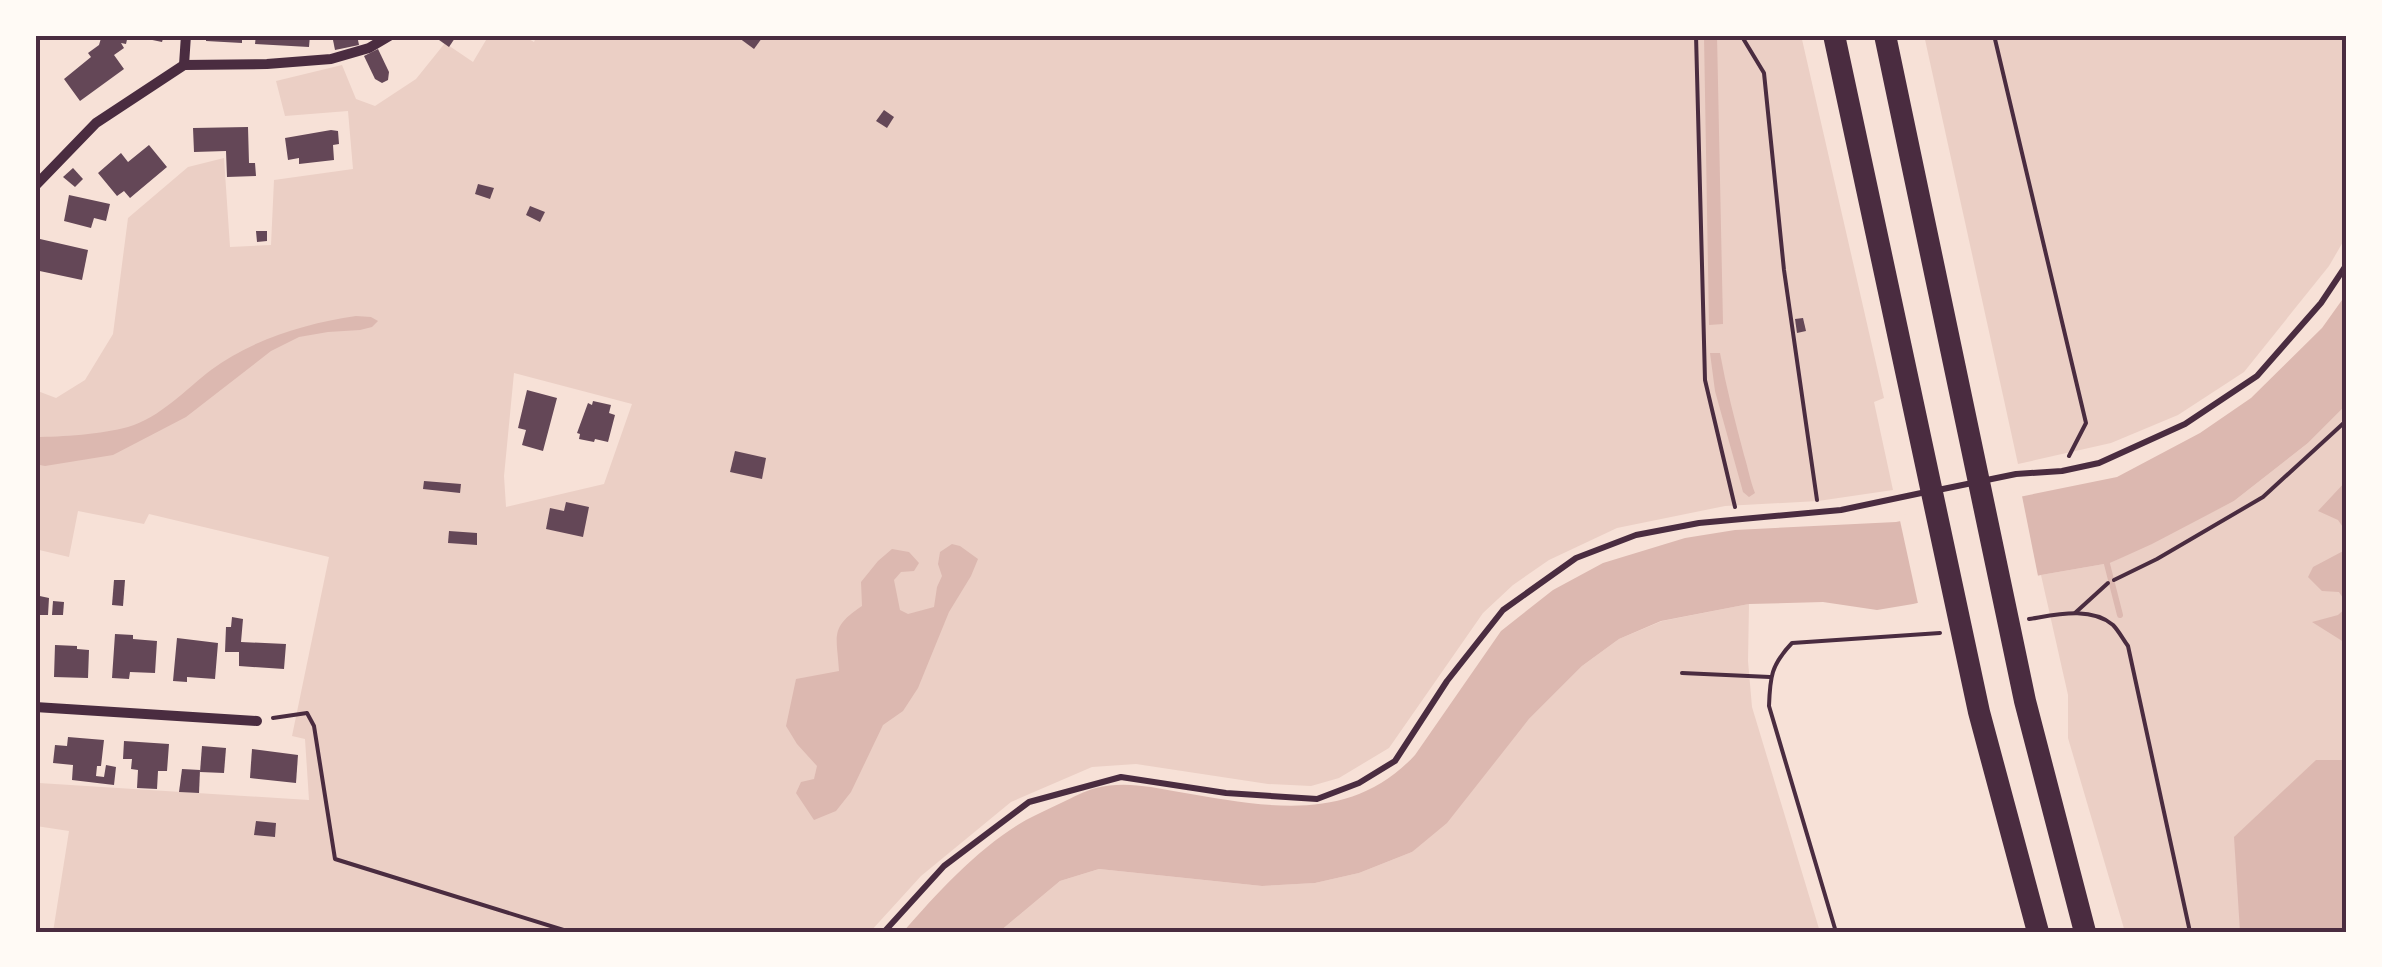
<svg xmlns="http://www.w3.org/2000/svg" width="2382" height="967" font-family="Lato,sans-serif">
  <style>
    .green { fill: #ebcfc5; fill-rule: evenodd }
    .water { fill: #dcb8b0 }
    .pier { fill: #f7e1d7 }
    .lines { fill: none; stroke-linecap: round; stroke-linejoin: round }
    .stream { stroke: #dcb8b0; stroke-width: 6 }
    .building { fill: #644757 }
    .path { stroke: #4a2c40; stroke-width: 4 }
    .service { stroke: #4a2c40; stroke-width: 6 }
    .minor { stroke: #4a2c40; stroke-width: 10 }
    .motorway { stroke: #4a2c40; stroke-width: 22 }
    .neatline { fill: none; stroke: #4a2c40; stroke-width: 4 }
  </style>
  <rect width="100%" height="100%" fill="#f7e1d7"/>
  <g class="green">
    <path d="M489 35H522L534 42 537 35H1801L1884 398 1874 402 1893 490 1818 501 1725 506 1617 528 1549 560 1513 585 1483 613 1389 748 1339 778 1311 786 1268 784 1136 764 1092 767 1011 802 921 876 870 932H53L69 831 36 826 39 783 309 800 305 739 292 736 329 557 149 514 144 524 78 511 69 557 35 549V390L56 398 85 380 113 334 128 218 188 167 224 158 230 247 271 245 274 180 353 169 348 111 285 116 276 81 342 65 356 99 375 106 416 79 445 43 473 62ZM514 373 632 404 604 484 506 507 504 476Z"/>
    <path d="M1924 35H2347V235L2329 266 2244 372 2178 415 2111 443 2018 464Z"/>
    <path d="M2347 404V932H2125L2068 738V695L2041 575 2110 563 2234 501 2308 443Z"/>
    <path d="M1749 604 1748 661 1752 707 1820 932H999L1060 881 1099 869 1262 886 1315 883 1359 873 1412 852 1529 719 1582 666 1619 639 1662 621Z"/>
  </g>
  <g class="water">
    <path d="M1704 35H1717L1723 324 1709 325Z"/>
    <path d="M2347 293V404L2308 443 2234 501 2152 544 2110 563 2041 575 1913 604 1877 610 1823 602 1749 604 1661 621 1619 639 1582 666 1529 719 1447 823 1412 852 1359 873 1315 883 1262 886 1099 869 1060 881 999 932H903C938 892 980 846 1026 820 1037 814 1049 809 1061 803 1072 798 1084 791 1096 788 1124 781 1151 787 1179 792 1264 806 1349 826 1415 755L1501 631 1553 590 1603 563 1685 538 1735 530 1896 522 2117 477 2200 433 2251 398 2322 328Z"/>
    <path d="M356 316 371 317 378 321 372 327 360 330 328 332 299 337 271 351 186 417 113 455 45 466 35 464V437C62 437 102 434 128 427 161 417 185 390 211 370 251 340 306 323 356 316Z"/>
    <path d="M1710 353H1720C1726 387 1735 421 1744 455 1748 468 1750 480 1755 493L1749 497 1743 492 1715 391Z"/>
    <path d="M2347 480V533L2338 520 2318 511Z"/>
    <path d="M952 544 960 546 978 559 971 576 949 612 918 688 903 711 883 725 851 792 836 811 814 820 796 793 801 782 814 779 817 766 797 744 786 726 796 679 839 671C837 635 829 628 862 606L861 582 878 561 892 549 909 552 919 563 914 571 901 572 894 580 900 610 908 614 934 607 937 587 942 576 938 564 940 552Z"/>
    <path d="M2347 549V604L2339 592 2322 591 2308 577 2313 567Z"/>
    <path d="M2347 607V644L2312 622 2338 615Z"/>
    <path d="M2316 760H2347V932H2240L2234 837Z"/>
  </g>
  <path class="pier" d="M2021 491 2039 581 1919 608 1899 516Z"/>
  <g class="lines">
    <path class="stream" d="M2107 564 2120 615"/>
  </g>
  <g class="building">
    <path d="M102 35H128L126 44 121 43 124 48 114 55 124 69 80 101 64 79 91 57 88 53 99 45Z"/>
    <path d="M138 35H164L162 42 138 37Z"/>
    <path d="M206 35H242V43L206 41Z"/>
    <path d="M256 35H310L309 47 255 44Z"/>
    <path d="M332 35H357L359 45 335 50Z"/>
    <path d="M432 35H451L455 38 449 47Z"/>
    <path d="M735 35H758L762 38 754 49Z"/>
    <path d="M378 49 389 72 388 80 382 83 375 79 364 56Z"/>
    <path d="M884 110 894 117 887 128 876 121Z"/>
    <path d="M248 127 249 163H255L256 176 227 177 226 151 194 152 193 128Z"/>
    <path d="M331 130 338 131 339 144 333 145 334 160 299 164V158L288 160 285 138Z"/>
    <path d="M149 145 167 167 130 198 124 191 117 196 98 173 121 153 128 162Z"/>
    <path d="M73 168 83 179 75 187 63 177Z"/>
    <path d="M478 184 494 188 490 199 475 194Z"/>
    <path d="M69 195 110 204 106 221 94 218 91 228 64 221Z"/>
    <path d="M530 206 545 212 540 222 526 215Z"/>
    <path d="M256 231H267V241L257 242Z"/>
    <path d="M40 239 88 250 82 280 35 270Z"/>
    <path d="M1803 318 1806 331 1797 333 1795 319Z"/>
    <path d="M527 390 557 398 543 451 522 445 526 430 518 428Z"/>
    <path d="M593 401 611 405 609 413 615 415 608 442 595 439 594 442 579 439 580 434 577 433 588 403 592 405Z"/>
    <path d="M735 451 766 458 762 479 730 472Z"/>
    <path d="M424 481 461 484 460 493 423 489Z"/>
    <path d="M566 502 589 507 583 537 546 529 550 508 564 511Z"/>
    <path d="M449 531 477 533V545L448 543Z"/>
    <path d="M114 580H125L123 606 112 605Z"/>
    <path d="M35 595 49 598 48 615H39L38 636H35Z"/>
    <path d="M53 601 64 602 63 615H52Z"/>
    <path d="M232 617 243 619 241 642 286 644 284 669 239 666V652H225L226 627H231Z"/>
    <path d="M115 634 133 635V639L157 641 155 673 130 672 129 679 112 678Z"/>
    <path d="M177 638 218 643 215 679 187 677V682L173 681Z"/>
    <path d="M55 645 77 646V649L89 650 88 678 54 677Z"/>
    <path d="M68 737 104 740 101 766H97L96 776 104 777 106 765 116 767 114 785 72 780 73 765 53 763 55 745 67 746Z"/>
    <path d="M124 741 169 744 167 771H158L157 789 137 788 138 770 131 769 132 759H123Z"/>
    <path d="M202 746 226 748 224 773 200 772Z"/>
    <path d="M252 749 298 755 296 783 250 778Z"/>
    <path d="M182 769 200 770 199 793 179 792Z"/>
    <path d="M256 821 276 823 275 837 254 835Z"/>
  </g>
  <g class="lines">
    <g class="path">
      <path d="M1696 35 1705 380 1735 507"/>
      <path d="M1741 35 1764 73 1784 270 1817 500"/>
      <path d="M1994 35 2086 423 2069 456"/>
      <path d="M2114 580 2157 559 2263 497 2347 420"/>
      <path d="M2075 613 2108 583"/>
      <path d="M2029 619C2055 615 2090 606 2113 625 2118 630 2123 639 2128 646L2190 932"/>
      <path d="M1682 673 1770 677"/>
      <path d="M273 718 307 713 314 726 335 859 570 932"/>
      <path d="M1836 932 1769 706C1770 677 1771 665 1792 643L1940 633"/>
    </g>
    <g class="service">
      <path d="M1938 490 2016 474 2062 471 2099 463 2185 424 2257 376 2321 303 2347 264"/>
      <path d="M884 932 944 866 1029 802 1121 777 1226 793 1317 799 1359 783 1395 761 1447 681 1503 610 1576 558 1636 535 1699 523 1841 510 1926 492"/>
    </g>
    <g class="minor">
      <path d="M184 65 186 35"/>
      <path d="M35 186 96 123 184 65 267 64 331 59 369 48 391 35"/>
      <path d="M35 707 257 721"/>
    </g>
    <g class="motorway">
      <path d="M1834 35 1979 712 2038 932"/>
      <path d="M1885 35 2025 701 2085 932"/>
    </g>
  </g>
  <rect width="2382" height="967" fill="none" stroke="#fffaf5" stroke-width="75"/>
  <rect x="38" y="38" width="2306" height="892" class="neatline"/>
</svg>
